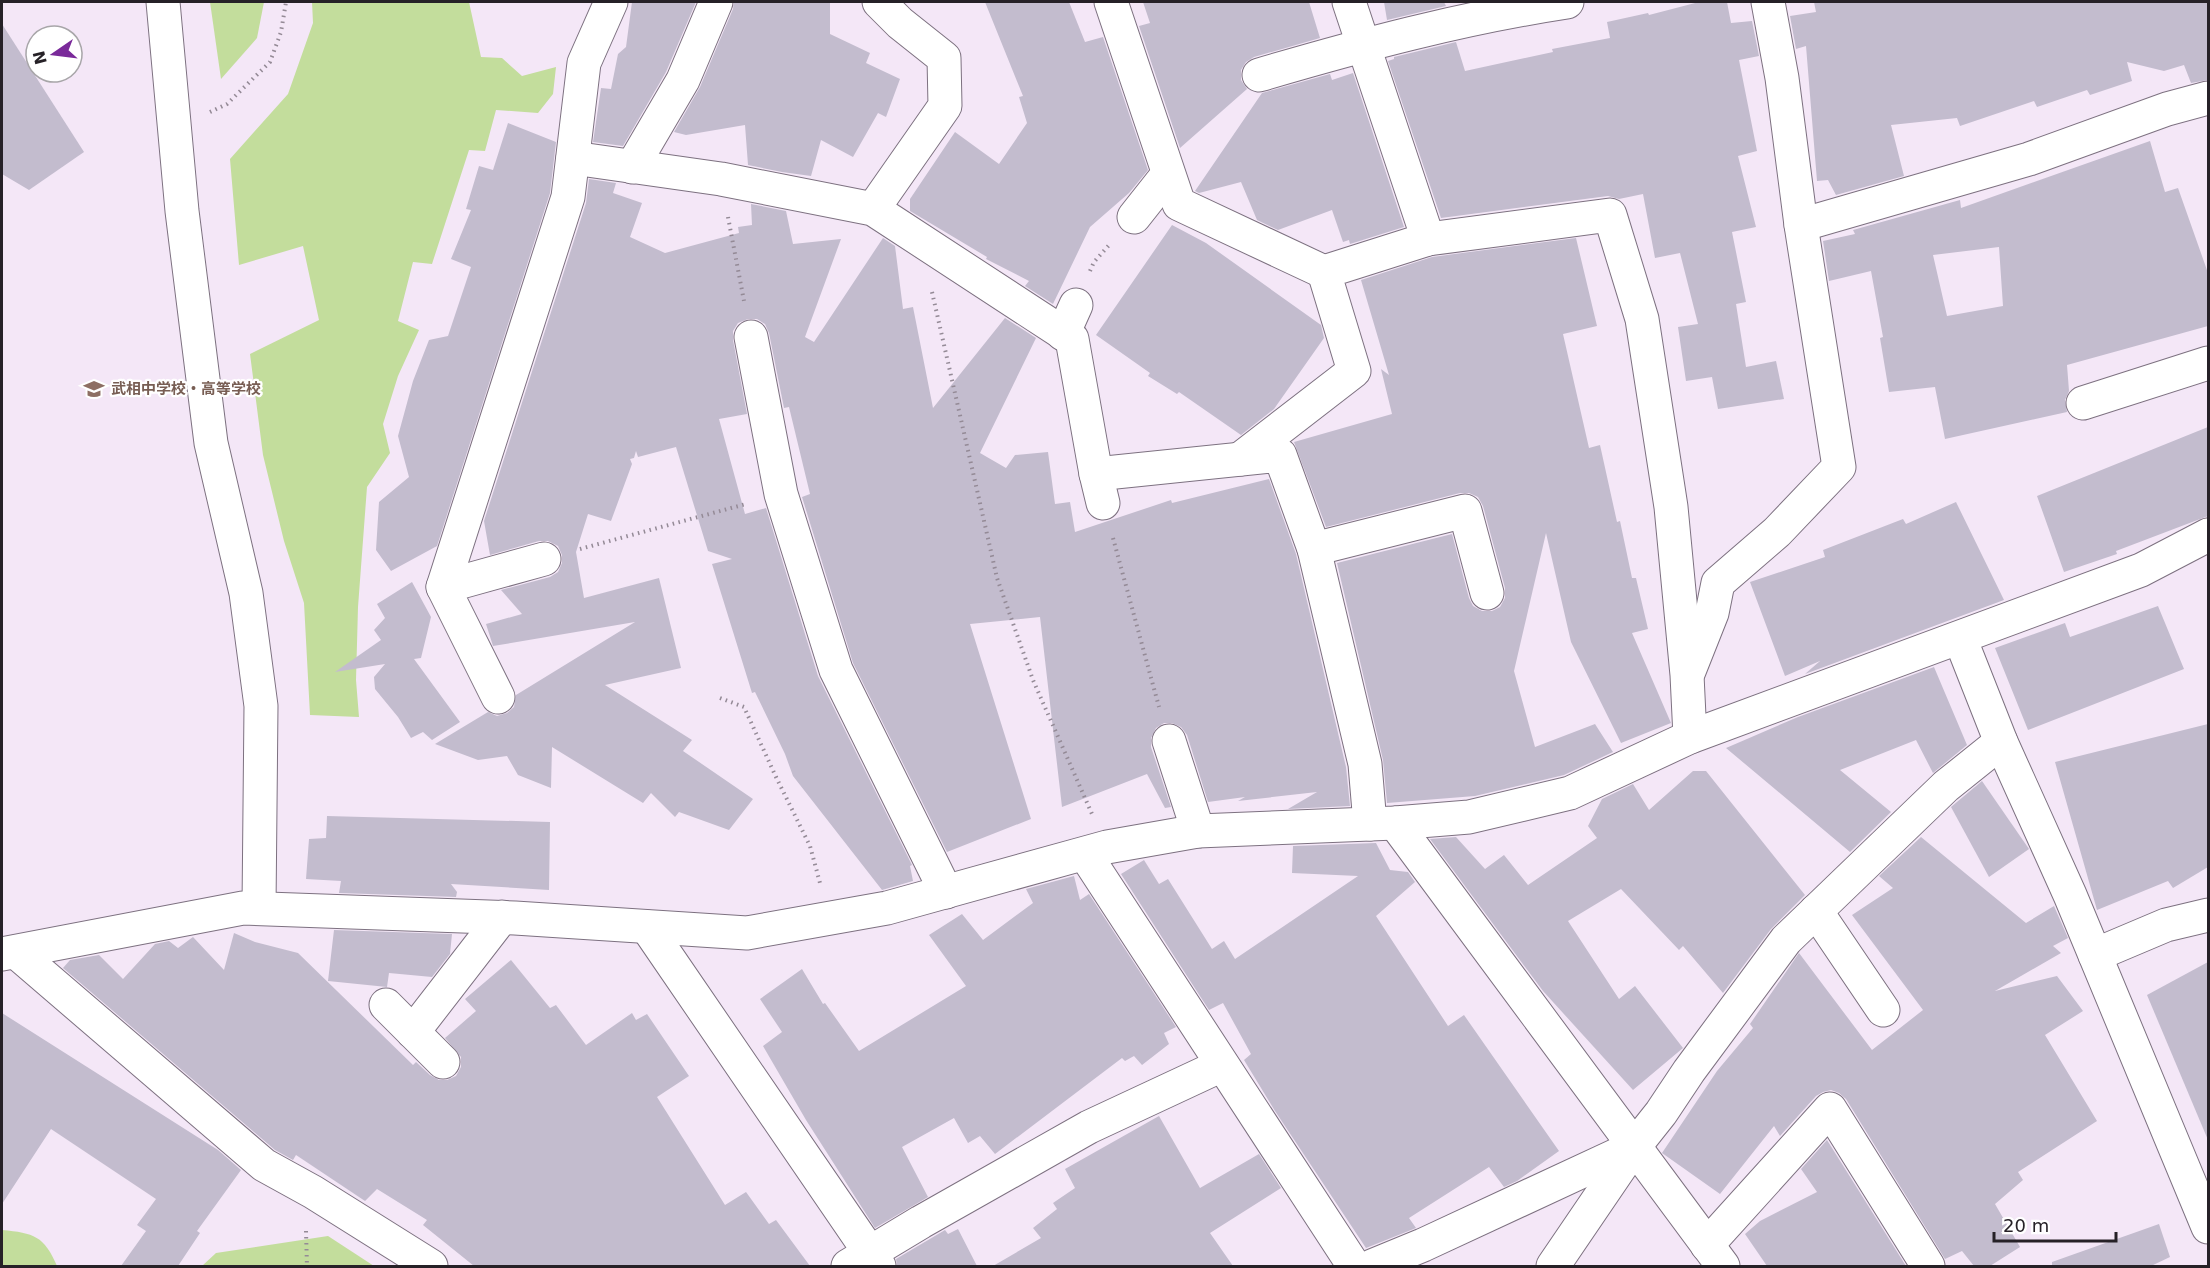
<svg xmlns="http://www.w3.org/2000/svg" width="2210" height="1268" font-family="'DejaVu Sans','Noto Sans JP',sans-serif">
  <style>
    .green { fill: #c3dd9c }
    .building { fill: #c3bcce; fill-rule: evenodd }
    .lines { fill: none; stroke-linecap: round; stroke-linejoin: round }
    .minor-casing { stroke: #7d7180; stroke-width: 35 }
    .path { stroke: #948a96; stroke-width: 4; stroke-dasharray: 1.5 4.5; stroke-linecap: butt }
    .minor { stroke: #fff; stroke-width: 33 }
    .labels { text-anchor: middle; stroke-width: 4.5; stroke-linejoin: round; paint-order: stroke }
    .education-label { font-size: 15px; font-weight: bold; fill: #785e54; stroke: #fff; text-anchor: start }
  </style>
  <rect width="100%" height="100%" fill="#f4e7f7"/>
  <g class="green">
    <path d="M210 2H264L257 38 221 79Z"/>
    <path d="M312 2H469L481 57 502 58 522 76 556 67 553 94 538 113 496 110 485 151 469 150 432 264 413 262 398 321 419 330 398 376 383 424 390 453 367 487 358 607 356 680 359 717 310 715 304 603 284 541 263 455 250 354 319 320 303 246 239 265 230 159 288 94 313 23Z"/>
    <path d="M2 1230C34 1233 44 1236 57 1266H2Z"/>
    <path d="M328 1236 374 1266H202L216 1253Z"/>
  </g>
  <g class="building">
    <path d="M632 2H696L666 72 623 146 593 142 601 88 611 89 618 54 626 47Z"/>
    <path d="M734 2H830V34L870 53 866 63 900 79 886 117 878 113 853 157 821 140 811 176 782 172 748 165 745 125 686 135 674 132 700 87 733 9Z"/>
    <path d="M985 2H1069L1085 42 1103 37 1148 170 1129 193 1090 227 1053 304 1025 286 1029 281 986 259 987 257 910 211V199L955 132 999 164 1027 123 1019 97 1023 96Z"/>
    <path d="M1143 2H1309L1320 38 1254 57 1246 62 1241 70V80L1247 89 1180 148 1139 26 1150 23Z"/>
    <path d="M1384 2H1444L1446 6 1387 20Z"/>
    <path d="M1699 2H1727L1731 23 1752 21 1759 56 1739 60 1757 151 1738 156 1756 227 1732 232 1746 302 1736 304 1746 367 1776 361 1784 399 1718 409 1712 377 1686 381 1678 327 1698 324 1680 253 1655 258 1643 194 1619 199 1608 196 1441 218 1388 61 1394 59V57L1456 42 1465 71 1553 52 1552 49 1610 38 1607 22 1648 13 1649 15Z"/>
    <path d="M1814 2H2208V80L2191 83 2184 65 2164 71 2127 62 2132 81 2090 95 2087 90 2037 107 2034 101 1960 126 1957 118 1891 125 1904 176 1836 195 1828 180 1817 181 1806 46 1796 49 1790 16 1816 12Z"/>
    <path d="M2 24 84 152 29 190 2 174Z"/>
    <path d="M1353 73 1404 227 1350 244 1349 240 1343 242 1332 210 1278 230 1257 220 1241 182 1199 193 1195 191 1262 93 1330 74 1332 80Z"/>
    <path d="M508 123 556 142 550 193 437 546 391 571 376 550 379 502 409 477 398 436 413 381 429 340 448 336 471 267 451 259 471 210 466 209 479 166 493 170Z"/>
    <path d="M2150 141 2165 192 2178 188 2208 273V326L2067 365 2069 391 2065 400 2067 412 1945 439 1935 387 1889 392 1880 338 1883 337 1871 271 1829 281 1823 241 1855 234 1853 230 1960 200 1961 208ZM1999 247 2003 306 1947 316 1933 255Z"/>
    <path d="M589 179 616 183 613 193 642 203 630 237 665 253 739 233 738 227 752 225 751 204 786 211 793 244 841 239 805 337 814 342 883 238 895 246 903 309 913 307 933 408 1005 318 1036 338 980 453 1006 468 1015 455 1048 452 1055 504 1070 502 1075 532 1171 500 1172 503 1269 479 1296 554 1346 767 1350 806 1288 809 1317 792 1238 801 1245 797 1208 802 1187 735 1181 727 1172 723H1164L1156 728 1151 738V747L1171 807 1165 808 1147 774 1062 807 1040 617 970 624 1031 819 947 852 853 663 802 497 810 494 789 407 784 408 769 333 765 324 757 319H748L738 323 733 331V340L747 414 719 419 745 514 766 508 818 676 912 865 910 866 913 881 882 890 793 776 785 754 755 692 752 693 712 564 732 559 708 551 676 447 638 457 636 451 634 458 630 459 632 464 611 521 588 514 576 552 584 598 659 578 681 668 605 685 692 740 683 751 753 799 729 830 679 812 675 817 651 793 643 803 552 747 551 788 518 775 507 756 478 760 435 744 488 712 497 716 507 713 514 707 516 695 635 622 493 646 486 624 522 614 501 590 550 577 558 572 562 563V555L558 546 548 541H539L490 555 484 521 586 203Z"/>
    <path d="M1172 225 1206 243 1321 325 1324 338 1274 409 1241 435 1179 392 1177 394 1148 376 1150 373 1096 335Z"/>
    <path d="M1576 238 1597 326 1563 334 1589 448 1600 445 1617 522 1620 521 1632 578H1636L1648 629 1632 633 1671 723 1621 743 1571 642 1546 533 1514 671 1535 747 1595 724 1613 752 1564 775 1475 796 1387 803 1383 760 1337 563 1452 534 1469 598 1473 606 1482 611H1492L1500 607 1505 598V588L1483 506 1478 497 1469 493H1460L1326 527 1294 442 1392 414 1381 369 1389 375 1361 280 1432 257Z"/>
    <path d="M2208 427V516L2116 551 2117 554 2064 572 2037 496Z"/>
    <path d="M1956 502 2004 600 1805 674 1820 661 1785 676 1750 582 1825 557 1823 550 1903 519 1906 524Z"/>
    <path d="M412 582 431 617 421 658 414 659 460 722 432 740 423 732 411 738 398 717 375 689 374 677 385 664 335 672 381 640 374 630 385 618 377 604Z"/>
    <path d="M2158 606 2184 669 2028 730 1995 648 2065 623 2070 637Z"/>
    <path d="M1934 667 1967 745 1933 773 1916 740 1840 770 1891 812 1850 852 1726 748 1798 717Z"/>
    <path d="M2208 724V867L2173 888 2168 881 2097 910 2055 762Z"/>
    <path d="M1693 771H1706L1805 895 1771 929 1723 993 1683 946 1679 950 1621 889 1568 921 1619 999 1635 986 1683 1048 1633 1090 1543 991 1430 839 1456 837 1485 869 1504 855 1528 885 1597 838 1588 826 1602 799 1633 784 1649 810Z"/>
    <path d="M1982 781 2029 849 1989 877 1951 807Z"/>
    <path d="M327 816 550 822 549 890 451 884 457 892 456 897 339 893 341 881 306 879 309 839 326 838Z"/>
    <path d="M1921 837 2026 923 2054 906 2068 938 2053 946 2061 953 1995 991 2057 976 2083 1011 2045 1035 2097 1121 2018 1172 2023 1180 1995 1204 2020 1247 1990 1266H1974L1962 1251 1945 1259 1846 1099 1839 1093 1831 1090 1823 1092 1816 1096 1780 1136 1774 1126 1720 1194 1662 1153 1717 1071 1753 1028 1750 1024 1799 953 1872 1050 1923 1010 1852 915 1893 888 1879 876Z"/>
    <path d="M1376 843 1390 870 1408 872 1415 882 1376 916 1448 1026 1464 1015 1559 1151 1517 1181 1504 1187 1489 1167 1409 1218 1416 1228 1366 1248 1275 1111 1244 1060 1251 1054 1223 1003 1209 1010 1121 874 1144 860 1159 884 1168 879 1212 949 1224 941 1235 959 1358 876 1292 873 1293 846Z"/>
    <path d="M1074 876 1080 900 1089 894 1176 1027 1164 1033 1169 1044 1142 1065 1134 1056 1125 1061 1122 1058 995 1154 980 1136 968 1143 954 1118 902 1147 928 1197 875 1228 806 1120 763 1046 782 1032 760 999 802 969 823 1004 825 1003 859 1051 966 986 929 935 962 914 983 940 1033 903 1026 889Z"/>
    <path d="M334 930 452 934 450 954 432 977 389 973 387 987 328 981Z"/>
    <path d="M234 933 255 942 298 953 413 1065 416 1062 430 1075 439 1080H447L456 1076 461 1067V1057L445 1038 476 1011 465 999 511 960 550 1008 556 1005 586 1045 632 1013 636 1020 647 1014 689 1076 657 1097 725 1205 746 1192 769 1224 776 1220 810 1266H474L423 1225 427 1220 377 1189 365 1201 296 1155 293 1160 275 1150 63 968 70 960 99 955 123 979 155 944 169 941 178 948 193 937 224 970Z"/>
    <path d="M2208 962V1140L2147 995Z"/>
    <path d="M2 1013 218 1150 241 1170 197 1231 200 1233 178 1266H121L146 1231 137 1225 156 1199 51 1129 2 1204Z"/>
    <path d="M1159 1116 1200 1188 1259 1154 1281 1188 1210 1233 1233 1266H993L1041 1238 1033 1228 1057 1209 1053 1203 1075 1188 1065 1169Z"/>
    <path d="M1827 1140 1906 1266H1767L1745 1234 1760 1221 1817 1192 1801 1169Z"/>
    <path d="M2159 1224 2170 1257 2151 1266H2052V1262Z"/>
    <path d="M958 1229 977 1266H897L896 1259 945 1230 948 1234Z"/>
  </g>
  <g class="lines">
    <g class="minor-casing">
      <g id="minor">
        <path d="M163 2 182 211 211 443 246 593 261 706 259 908"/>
        <path d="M1111 2 1179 204 1324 272"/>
        <path d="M1349 2 1428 239"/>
        <path d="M1259 75C1361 45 1462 18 1567 2"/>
        <path d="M573 158 721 179 873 209 1072 339 1096 474 1103 503"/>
        <path d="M632 167 683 80 716 2"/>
        <path d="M873 209 945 106 944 58 900 23 879 2"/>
        <path d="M1134 217 1168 174"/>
        <path d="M1801 225 2029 159 2167 109 2208 98"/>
        <path d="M1063 334 1076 305"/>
        <path d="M751 337 781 494 836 670 946 892"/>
        <path d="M2083 403 2208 363"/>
        <path d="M1240 459 1354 371 1324 272 1428 239 1610 215 1642 319 1671 507 1687 675 1690 737"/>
        <path d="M1096 474 1280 455 1314 549 1365 764 1370 824"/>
        <path d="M1314 549 1465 511 1487 593"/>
        <path d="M443 587 544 559"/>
        <path d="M1960 638 2001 742 2070 895 2208 1227"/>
        <path d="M1689 671 1712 613 1718 583 1777 532 1839 467 1801 225 1782 78 1768 2"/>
        <path d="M498 697 443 587 568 197 584 63 611 2"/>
        <path d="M1169 741 1198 831"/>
        <path d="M1395 823 1723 1266"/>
        <path d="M1085 854 1354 1266"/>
        <path d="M1816 911 1883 1010"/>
        <path d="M647 927 879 1266"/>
        <path d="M16 952 264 1165 313 1192 431 1266"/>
        <path d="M2 954 243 908 515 918 747 933 887 908 1107 847 1198 831 1395 823 1469 817 1570 793 1690 737 2141 570 2208 535"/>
        <path d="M2095 955 2166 925 2208 915"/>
        <path d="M386 1005 443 1062"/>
        <path d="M413 1032 502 917"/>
        <path d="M1707 1245 1830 1109 1928 1266"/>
        <path d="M848 1266 921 1222 1089 1127 1222 1065"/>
        <path d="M1372 1266 1423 1245 1634 1147"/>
        <path d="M1553 1266 1634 1147 1661 1113 1689 1071 1786 940 1946 786 2001 742"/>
      </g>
    </g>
    <g class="path">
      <path d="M210 112 227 104 270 62 281 32 286 2"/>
      <path d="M728 217 744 301"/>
      <path d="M1090 271 1094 262 1110 244"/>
      <path d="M932 292 997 578 1033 680 1092 814"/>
      <path d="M1113 538 1159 707"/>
      <path d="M580 549 746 504"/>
      <path d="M720 698 744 707 776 777 810 846 820 883"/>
      <path d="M306 1231 307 1266"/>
    </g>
    <use href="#minor" class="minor"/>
  </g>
  <defs>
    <g id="school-bare" transform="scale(1.62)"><path d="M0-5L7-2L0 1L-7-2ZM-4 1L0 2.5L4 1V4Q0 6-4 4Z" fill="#8d6e63" stroke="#fff" stroke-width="2.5" paint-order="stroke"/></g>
  </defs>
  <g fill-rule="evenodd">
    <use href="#school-bare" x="94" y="389"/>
  </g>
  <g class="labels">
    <g class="education-label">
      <text x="111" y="394">武相中学校・高等学校</text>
    </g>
  </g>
  <rect width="2210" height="1268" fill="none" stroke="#262127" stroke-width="6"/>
  <g transform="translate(54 54) rotate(256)"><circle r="28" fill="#ffffff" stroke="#a8a6a9" stroke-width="1.5"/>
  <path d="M0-4.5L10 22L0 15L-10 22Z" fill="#7a2a9a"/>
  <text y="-9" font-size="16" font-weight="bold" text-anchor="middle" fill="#262127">N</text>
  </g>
  <path d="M1994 1232v9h122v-9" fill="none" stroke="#262127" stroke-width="3"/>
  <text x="2003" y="1232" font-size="18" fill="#262127" stroke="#ffffff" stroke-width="4.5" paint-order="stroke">20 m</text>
</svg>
